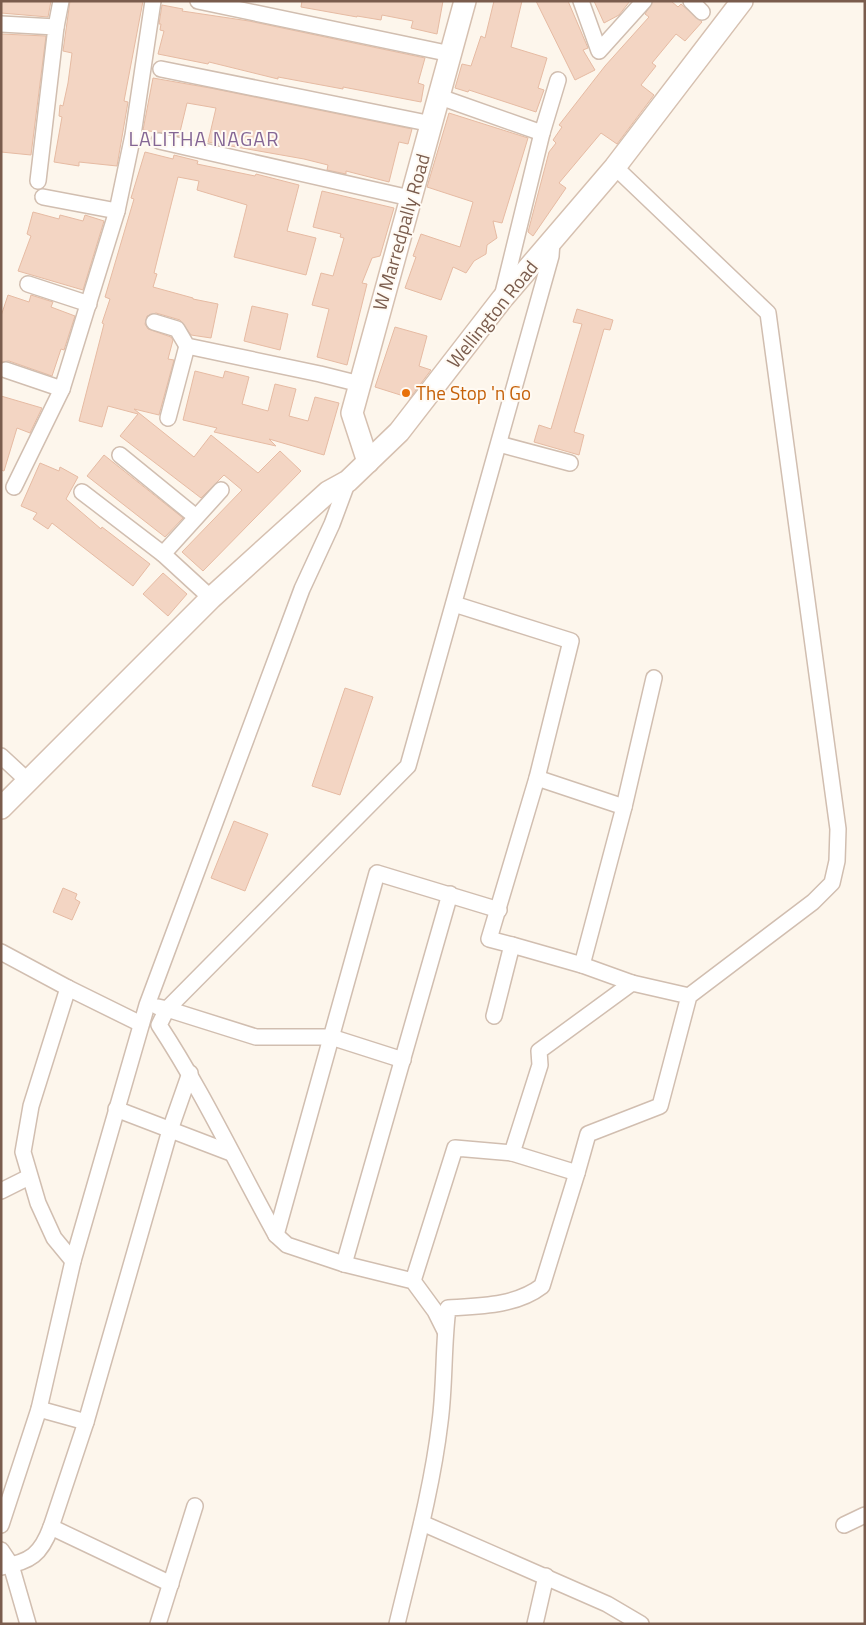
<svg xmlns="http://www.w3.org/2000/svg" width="866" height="1625" font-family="'Titillium Web',sans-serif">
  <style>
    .building { fill: #f3d5c3; stroke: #e6bba3 }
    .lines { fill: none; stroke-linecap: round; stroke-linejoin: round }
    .street-casing { stroke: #d1beb0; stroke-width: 18 }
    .secondary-casing { stroke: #d6c0b0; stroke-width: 24 }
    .street { stroke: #fff; stroke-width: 15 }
    .secondary { stroke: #fff; stroke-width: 21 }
    .food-dot { fill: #e8710a; stroke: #fffaf3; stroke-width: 2 }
    .labels { text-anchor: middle; stroke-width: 4; stroke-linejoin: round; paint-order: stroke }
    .street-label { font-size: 19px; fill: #7a5c4d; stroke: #fffaf3 }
    .food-label { font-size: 19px; fill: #c56008; stroke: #fffaf3; text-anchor: start }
    .neighbourhood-label { font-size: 20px; letter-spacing: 1px; fill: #846695; stroke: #fffaf3 }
  </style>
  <rect width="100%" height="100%" fill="#fdf6ec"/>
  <g class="building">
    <path d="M1 1H51L48 17 1 13Z"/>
    <path d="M70 1H143L124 101 128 102 117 166 79 162V166L54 162 62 117 59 116 60 105 63 106 68 83 72 53 63 51Z"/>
    <path d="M302 1H443L437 34 411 28 413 21 382 15 381 20 357 16V17L301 7Z"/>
    <path d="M494 1H522L511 47 547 58 538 88 544 90 536 112 469 90 468 92 455 88 462 64 471 66 481 36 485 38Z"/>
    <path d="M536 1H568L588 48 583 50 595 70 575 80Z"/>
    <path d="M594 1H630L619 15 604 23Z"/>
    <path d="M653 1H671L678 7 681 4 702 22 685 41 676 34 652 63 656 66 641 85 654 95 617 144 601 133 559 183 566 188 533 236 528 232 549 152 556 143 553 140 562 127 559 125 605 66 649 17 645 14Z"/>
    <path d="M162 5 183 9 182 11 249 21 425 58 418 83 424 85 421 102 343 87V89L278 77V79L209 62 208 64 158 54 164 31 160 30 161 24H159Z"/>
    <path d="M1 34 46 36 31 155 1 152Z"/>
    <path d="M153 78 210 88 412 129 408 144 399 142 389 182 346 171V174L327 170 328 165 304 159 208 142 216 108 187 103 179 136 143 130Z"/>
    <path d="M449 113 528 138 502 223 493 221 497 238 487 245 486 254 474 261 466 273 453 267 441 300 405 288 416 257 413 256 421 234 460 247 473 202 427 187Z"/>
    <path d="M145 152 173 159 174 155 198 161 197 164 255 176 256 174 299 185 287 231 316 238 306 275 234 257 247 205 197 190 199 181 178 177 154 273 157 274 153 287 193 298V299L218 304 211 338 191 335 180 320 156 313 147 316 145 324 148 329 171 337 173 340 168 359 174 360 159 415 134 409 194 457 211 435 258 473 280 451 301 471 203 571 182 552 242 490 224 475 201 498 120 436 138 414 108 406 102 427 79 421 104 324 102 323 110 299 105 297 134 199 131 198Z"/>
    <path d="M322 191 394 208 380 256 372 258 362 283 367 284 347 365 317 357 329 309 312 305 321 273 333 276 344 238 340 237 341 234 313 227Z"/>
    <path d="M33 212 59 219 60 215 83 221 85 215 104 221 83 290 18 271 31 236 27 234Z"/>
    <path d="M8 295 29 302 31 295 53 302 51 307 75 316 64 350 61 349 52 376 9 361 1 362V316Z"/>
    <path d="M252 306 288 314 280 350 244 341Z"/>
    <path d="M577 309 613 320 610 330 604 329 574 432 584 435 579 455 534 442 539 425 551 429 582 324 573 322Z"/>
    <path d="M395 327 427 336 419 366 431 370 410 398 375 387Z"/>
    <path d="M195 371 223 378 225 371 249 377 242 404 268 411 275 384 296 389 289 416 308 421 315 397 339 403 324 455 269 439 276 446 214 432 217 428 183 420Z"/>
    <path d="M1 396 42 408 30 433 17 428 4 471 1 470Z"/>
    <path d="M104 455 183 518 165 537 87 476Z"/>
    <path d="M40 463 59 471 60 467 78 477 66 499 101 529 102 527 150 564 133 586 52 523 48 529 33 519 37 513 21 506Z"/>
    <path d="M163 573 187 594 168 616 143 594Z"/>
    <path d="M345 688 373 697 340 795 312 786Z"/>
    <path d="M234 821 268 834 245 891 211 878Z"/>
    <path d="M63 888 77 894 75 899 80 902 72 920 53 912Z"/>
  </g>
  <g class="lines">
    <g class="street-casing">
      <g id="street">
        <path d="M198 1 451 54"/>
        <path d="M581 1 599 51 644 1"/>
        <path d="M691 1 702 12"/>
        <path d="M1 24 56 27 38 181"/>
        <path d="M56 27 61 1"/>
        <path d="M161 69 432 124"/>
        <path d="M440 97 542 133 558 80"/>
        <path d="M159 141 410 198"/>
        <path d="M615 167 768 313 838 829 837 861 832 883 813 902 689 996 660 1106 588 1134 577 1173 512 1153 540 1065 539 1051 632 983 689 996"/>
        <path d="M43 197 117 211"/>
        <path d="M28 284 89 304"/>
        <path d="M502 297 542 133"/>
        <path d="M154 322 177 329 187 346 320 374 360 384"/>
        <path d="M6 370 62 389"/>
        <path d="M168 418 187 346"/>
        <path d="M499 444 570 463"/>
        <path d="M120 455 196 517"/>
        <path d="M14 487 62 389 117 211 133 135 153 1"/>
        <path d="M82 492 163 554 211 598"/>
        <path d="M163 554 221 490"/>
        <path d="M454 604 571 641 537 778 489 939 512 945"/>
        <path d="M1 756 28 781"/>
        <path d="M537 778 624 807"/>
        <path d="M1 952 68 988"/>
        <path d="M582 965 624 807 654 678"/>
        <path d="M158 1007 167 1009 159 1025C203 1092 237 1165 276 1235L287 1245 344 1264 413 1281 435 1311 445 1331"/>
        <path d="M494 1016 512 945 582 965 632 983"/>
        <path d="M403 1060 331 1037H256L167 1009 408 766 551 256 552 241"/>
        <path d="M116 1109 231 1153"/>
        <path d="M1 1191 29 1177"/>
        <path d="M276 1235 377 873 499 910"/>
        <path d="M73 1261 54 1238 38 1203 23 1152 31 1106 68 988 141 1024"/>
        <path d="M344 1264 450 894"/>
        <path d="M413 1281 455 1148 512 1153"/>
        <path d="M39 1409 86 1422"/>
        <path d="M422 1523 607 1604 641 1624"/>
        <path d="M1 1525 39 1409 73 1261 147 1005 302 589 332 524 348 481"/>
        <path d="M844 1525 865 1515"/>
        <path d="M51 1527 171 1584"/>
        <path d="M1 1550 11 1565 28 1624"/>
        <path d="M1 1567C31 1562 41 1554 51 1527L86 1422 170 1130 190 1073"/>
        <path d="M158 1624 195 1506"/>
        <path d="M397 1624C413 1557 432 1490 440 1422 445 1385 443 1346 448 1308 480 1306 516 1306 542 1286L577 1173"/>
        <path d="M535 1624 546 1576"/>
      </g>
    </g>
    <g class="secondary-casing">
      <g id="secondary">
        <path d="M368 462 352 413 465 1"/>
        <path d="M1 808 211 598 328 492 348 481 399 432 502 299 615 167 742 1"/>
      </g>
    </g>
    <use href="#street" class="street"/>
    <use href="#secondary" class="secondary"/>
  </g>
  <circle class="food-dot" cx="406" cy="393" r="5"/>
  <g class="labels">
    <g class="street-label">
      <text transform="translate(401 232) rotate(-74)" y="7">W Marredpally Road</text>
      <text transform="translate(492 314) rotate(-51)" y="7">Wellington Road</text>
    </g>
    <g class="food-label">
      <text x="416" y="400">The Stop 'n Go</text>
    </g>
    <g class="neighbourhood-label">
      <text x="204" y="146">LALITHA NAGAR</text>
    </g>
  </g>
  <rect width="866" height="1625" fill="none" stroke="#7a5c4d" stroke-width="5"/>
</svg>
